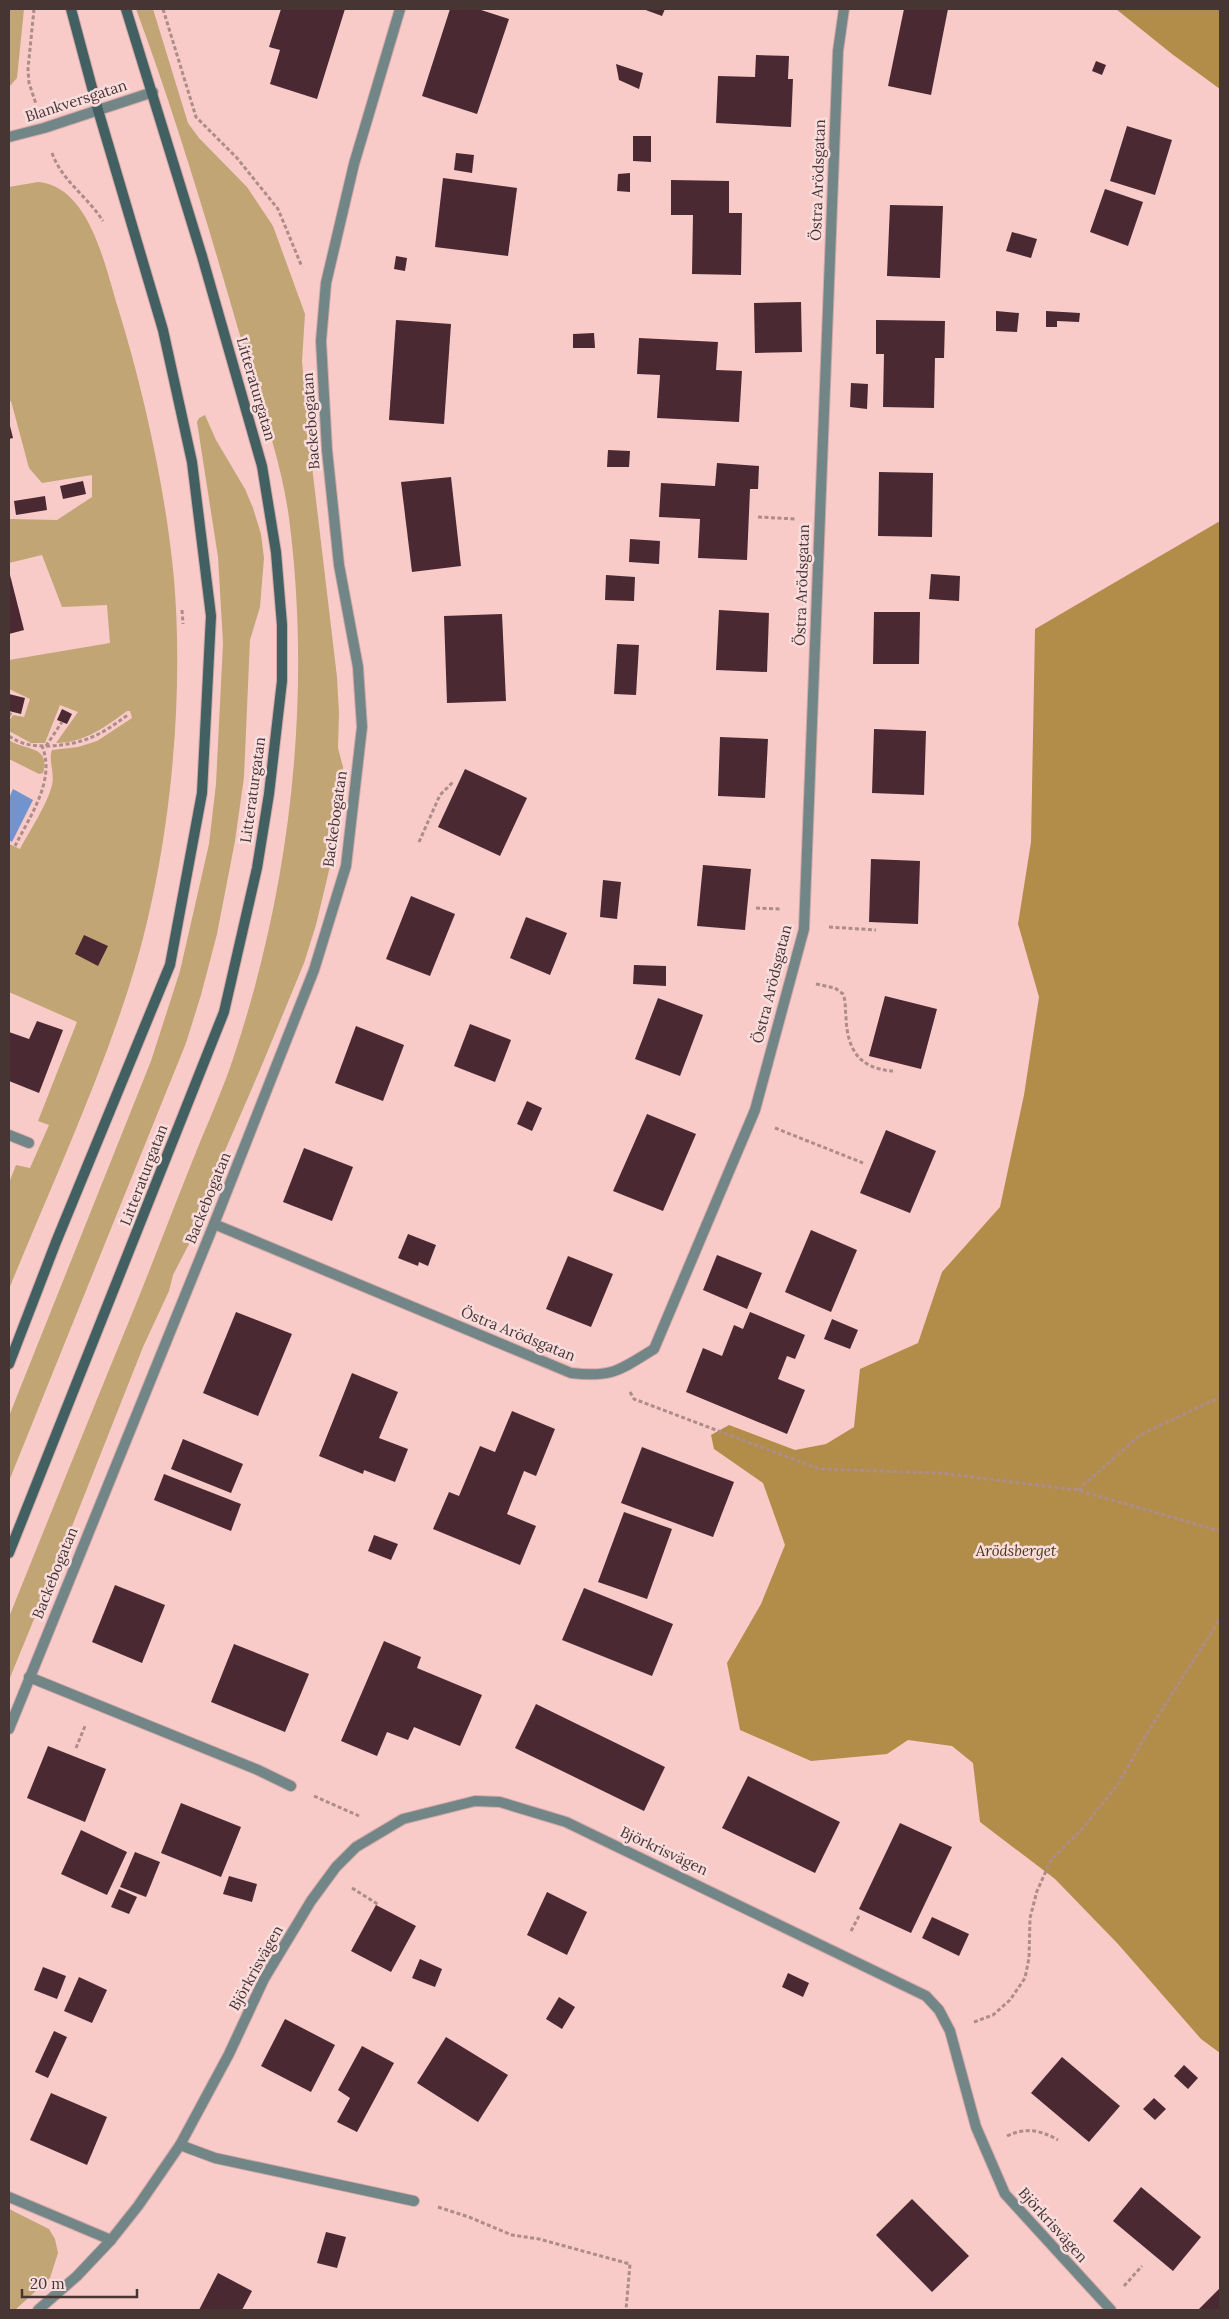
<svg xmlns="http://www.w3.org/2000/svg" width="1229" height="2319" font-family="Lora,serif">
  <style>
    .green { fill: #c2a574 }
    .forest { fill: #b28d4a }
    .water { fill: #7194cf }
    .building { fill: #4a2933 }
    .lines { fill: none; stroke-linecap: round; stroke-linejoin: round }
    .street-casing { stroke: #d1aaa8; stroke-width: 12 }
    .secondary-casing { stroke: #d1aaa8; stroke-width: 12 }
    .path { stroke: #ad8c8a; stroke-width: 3; stroke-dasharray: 4 2.5; stroke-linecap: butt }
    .street { stroke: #738687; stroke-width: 10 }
    .secondary { stroke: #426061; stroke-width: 10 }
    .labels { text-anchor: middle; stroke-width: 5; stroke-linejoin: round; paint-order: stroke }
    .street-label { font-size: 15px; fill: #473534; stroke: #f9dddc }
    .park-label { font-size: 15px; font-style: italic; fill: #483719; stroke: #f9dddc }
  </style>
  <rect width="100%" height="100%" fill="#f8cbc9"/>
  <g class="green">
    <path d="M9 9H24L17 78 9 87Z"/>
    <path d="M136 9H153L188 123 199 138 247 187 273 226 305 314 302 361 309 441 337 677 339 713 338 748 343 767 332 858 316 925 304 963 262 1065 211 1183 190 1242 173 1275 169 1291 143 1347 69 1534 9 1680V1617C51 1513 93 1408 136 1304 155 1257 173 1209 192 1162 203 1134 216 1105 227 1076 289 901 313 703 289 518 281 458 258 397 241 339 209 228 176 117 136 9Z"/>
    <path d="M38 182C90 186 105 267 118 308 144 392 166 492 174 579 185 709 168 870 127 993 94 1094 49 1191 9 1289V1183L16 1165 30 1168 49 1125 38 1121 77 1022 9 992V844L20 849C30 830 47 805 52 785 55 773 48 760 52 750L78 747 97 741 132 718 130 711H127C105 727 84 743 56 743L78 712 60 705 45 743H31L9 731V721L13 715 24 717 30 699 9 689V660L110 643 107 605 62 607 42 555 9 563V519L57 520 92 497V475L42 483 29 468 11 401 9 402V187Z"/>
    <path d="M205 415 216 440 245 489 253 508 261 534 264 558 260 607 250 640 244 777 235 841 217 934 201 995 186 1043 9 1481V1416L151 1061 180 971 209 844 216 784 223 643 218 557 197 422 199 418Z"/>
    <path d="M9 740C25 751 51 745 43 773L39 774 9 759Z"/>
    <path d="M9 2209 49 2229 55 2239 58 2253 50 2278 15 2310H9Z"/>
  </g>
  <g class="forest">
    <path d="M1116 9H1220V89L1172 54Z"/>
    <path d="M1220 521V2053L1201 2039 1118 1944 1055 1879 980 1822 973 1763 952 1746 908 1740 887 1754 811 1761 740 1730 727 1663 761 1604 785 1545 763 1483 714 1449 711 1435 729 1425 795 1450 826 1444 854 1427 860 1369 918 1343 942 1272 1000 1207 1024 1095 1039 997 1018 924 1031 842 1035 629Z"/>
  </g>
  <path class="water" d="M13 789 33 800 12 842 9 840V798Z"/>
  <g class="building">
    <path d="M281 9H345L317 99 270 84 280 50 269 47Z"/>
    <path d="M450 9H478L509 19 477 114 422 96Z"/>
    <path d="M643 9H665L662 16Z"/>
    <path d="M904 9H948L931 95 888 86Z"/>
    <path d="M756 55 789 56 788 79H793L791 127 716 123 718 76 755 77Z"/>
    <path d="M1096 61 1106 65 1102 75 1092 71Z"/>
    <path d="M616 64 643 73 639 89 619 80Z"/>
    <path d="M1127 126 1172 140 1155 195 1110 181Z"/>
    <path d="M633 136H651V162L633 161Z"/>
    <path d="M456 153 474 155 472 173 454 170Z"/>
    <path d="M630 173V192L617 191 618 174Z"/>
    <path d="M443 178 517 188 508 256 435 247Z"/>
    <path d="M671 180 729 181V213H742L741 275 692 274 693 215H671Z"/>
    <path d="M1105 189 1143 202 1128 246 1090 232Z"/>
    <path d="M890 205 943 206 940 278 887 276Z"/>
    <path d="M1012 232 1037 239 1031 258 1006 251Z"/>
    <path d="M396 256 407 258 405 271 394 269Z"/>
    <path d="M801 302 802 352 755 353 754 303Z"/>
    <path d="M996 311 1019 313 1017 332 996 331Z"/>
    <path d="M1046 311 1080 313 1079 322 1057 321V327H1046Z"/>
    <path d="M396 320 451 324 444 424 389 420Z"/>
    <path d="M876 320 945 321 944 358H935L934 408 883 407 884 354H876Z"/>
    <path d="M594 333 595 348H573V334Z"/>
    <path d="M639 338 718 342 716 370 742 371 739 422 657 418 660 375 637 374Z"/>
    <path d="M851 383 868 384 867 409 850 407Z"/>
    <path d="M9 422 13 438 9 439Z"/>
    <path d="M608 450 630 451 629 467H607Z"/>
    <path d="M717 463 759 466 758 489H750L747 560 698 558 700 519 659 517 661 483 715 486Z"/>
    <path d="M879 472 933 473 932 537 878 536Z"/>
    <path d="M451 477 461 566 412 572 401 482Z"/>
    <path d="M83 481 86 494 63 499 60 486Z"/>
    <path d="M45 496 47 510 16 515 14 501Z"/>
    <path d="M630 539 660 541 659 564 629 562Z"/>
    <path d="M9 571 24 630 9 634Z"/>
    <path d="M931 574 960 576 959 601 929 599Z"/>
    <path d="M606 575 635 577 634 601 605 600Z"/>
    <path d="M719 610 769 613 767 672 716 670Z"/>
    <path d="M874 612H920L919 664H873Z"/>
    <path d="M502 614 506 701 447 703 444 616Z"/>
    <path d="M617 644 639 645 636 695 614 694Z"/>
    <path d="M9 694 25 698 21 714 9 711Z"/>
    <path d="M62 709 72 714 67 724 57 720Z"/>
    <path d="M874 729 926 731 924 795 872 793Z"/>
    <path d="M720 737 768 739 765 798 718 796Z"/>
    <path d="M465 769 527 798 500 856 438 827Z"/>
    <path d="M871 859 920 861 918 924 869 922Z"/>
    <path d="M703 865 751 869 745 930 697 926Z"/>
    <path d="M603 880 621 882 617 919 600 917Z"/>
    <path d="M411 896 455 914 430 976 386 959Z"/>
    <path d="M526 917 567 933 550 975 510 958Z"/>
    <path d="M84 935 108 946 98 966 75 954Z"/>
    <path d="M634 965 666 966V986L633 984Z"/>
    <path d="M885 996 937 1009 921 1069 869 1056Z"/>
    <path d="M658 998 703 1015 680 1076 635 1059Z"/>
    <path d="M37 1021 63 1030 39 1093 9 1081V1032L29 1039Z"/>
    <path d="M470 1024 511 1040 495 1082 454 1066Z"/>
    <path d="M356 1026 404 1045 383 1101 335 1083Z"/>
    <path d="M527 1101 542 1108 532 1131 517 1124Z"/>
    <path d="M647 1114 696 1134 663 1211 613 1191Z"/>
    <path d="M886 1130 936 1151 910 1213 860 1193Z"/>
    <path d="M304 1148 353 1167 332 1221 283 1202Z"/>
    <path d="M811 1230 857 1250 831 1312 785 1292Z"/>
    <path d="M408 1234 436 1245 428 1266 419 1262 418 1266 398 1258Z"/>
    <path d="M717 1255 762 1273 747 1309 703 1290Z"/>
    <path d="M568 1256 613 1274 591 1327 546 1309Z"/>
    <path d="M236 1312 292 1334 258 1416 203 1393Z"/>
    <path d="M750 1312 805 1335 795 1359 787 1356 778 1379 805 1390 787 1434 686 1392 703 1348 722 1356 734 1325 743 1329Z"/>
    <path d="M832 1319 858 1330 850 1349 824 1339Z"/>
    <path d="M352 1373 398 1392 379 1438 408 1449 395 1482 364 1470 363 1474 319 1456Z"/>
    <path d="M512 1411 555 1429 536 1476 524 1471 507 1514 536 1526 520 1565 433 1529 449 1492 459 1496 480 1446 495 1452Z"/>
    <path d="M183 1439 243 1464 231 1493 171 1469Z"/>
    <path d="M642 1447 734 1482 713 1537 621 1503Z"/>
    <path d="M164 1474 241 1504 231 1531 154 1500Z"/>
    <path d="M624 1512 672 1529 647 1599 598 1582Z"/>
    <path d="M374 1535 398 1544 391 1560 368 1551Z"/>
    <path d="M115 1585 165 1605 142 1663 92 1642Z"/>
    <path d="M584 1588 673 1624 652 1676 562 1640Z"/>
    <path d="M384 1641 421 1657 417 1668 482 1695 460 1746 414 1727 408 1740 387 1732 377 1756 341 1741Z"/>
    <path d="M234 1644 309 1674 285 1732 211 1702Z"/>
    <path d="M536 1704 665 1767 644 1811 515 1748Z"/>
    <path d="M48 1746 106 1769 85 1822 27 1798Z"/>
    <path d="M748 1776 840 1822 815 1873 722 1828Z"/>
    <path d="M181 1803 241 1827 221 1877 161 1853Z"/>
    <path d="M900 1823 952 1847 911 1933 859 1909Z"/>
    <path d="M81 1830 127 1852 107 1895 61 1874Z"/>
    <path d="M135 1852 160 1862 146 1897 120 1887Z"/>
    <path d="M229 1876 257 1884 252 1902 223 1894Z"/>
    <path d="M119 1889 137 1897 129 1914 111 1907Z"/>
    <path d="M547 1892 587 1912 567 1955 527 1935Z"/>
    <path d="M376 1905 416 1926 391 1972 351 1951Z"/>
    <path d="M932 1917 969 1934 959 1956 922 1938Z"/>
    <path d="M420 1959 442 1969 435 1987 412 1978Z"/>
    <path d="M43 1967 66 1976 57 1999 34 1990Z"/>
    <path d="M788 1973 809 1983 803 1997 782 1987Z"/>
    <path d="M79 1977 107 1990 92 2023 64 2011Z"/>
    <path d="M559 1997 575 2007 562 2029 546 2019Z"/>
    <path d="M285 2019 335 2045 311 2092 261 2066Z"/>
    <path d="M54 2031 67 2037 48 2078 35 2072Z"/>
    <path d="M446 2037 508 2075 478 2122 417 2083Z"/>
    <path d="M362 2046 394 2063 357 2132 337 2122 350 2098 338 2090Z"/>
    <path d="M1062 2057 1120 2106 1089 2142 1031 2093Z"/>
    <path d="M1184 2065 1198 2078 1188 2089 1174 2076Z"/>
    <path d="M51 2093 107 2117 87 2165 30 2140Z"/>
    <path d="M1154 2098 1166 2109 1155 2120 1143 2109Z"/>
    <path d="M1141 2187 1201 2237 1173 2271 1113 2221Z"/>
    <path d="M912 2199 969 2256 932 2292 876 2235Z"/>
    <path d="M326 2232 346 2237 337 2268 317 2263Z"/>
    <path d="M218 2273 252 2291 242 2310H199Z"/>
    <path d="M1220 2288V2310H1198Z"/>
  </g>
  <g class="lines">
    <g class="street-casing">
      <g id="street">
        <path d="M9 137 44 128 153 92"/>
        <path d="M9 1135 29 1143"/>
        <path d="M214 1224 571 1373C612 1378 620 1370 654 1349L755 1110 804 929 838 51 844 9"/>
        <path d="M29 1677 258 1770 291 1786"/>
        <path d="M9 1729 214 1224 314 970 346 866 362 727 358 667 339 565 327 450 321 341 326 283 354 164 400 9"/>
        <path d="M180 2145 215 2158 414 2201"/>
        <path d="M9 2197 111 2240"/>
        <path d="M38 2310 77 2276 111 2240 138 2206 180 2145 229 2054 264 1979 311 1901 336 1867 356 1847 403 1819 475 1801 500 1802 566 1822 926 1996 939 2010 950 2031 976 2127 1005 2194 1111 2310"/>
      </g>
    </g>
    <g class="secondary-casing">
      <g id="secondary">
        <path d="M9 1364 56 1242 170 965 202 793 211 616 192 462 163 330 98 110 71 9"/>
        <path d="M9 1553 224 1012 257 868 269 794 282 681V625L276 552 262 466 202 256 126 9"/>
      </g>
    </g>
    <g class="path">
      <path d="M34 9 28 69 29 83 36 104"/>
      <path d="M163 9 196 117 237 158 278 209 302 267"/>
      <path d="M52 153C62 181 87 196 103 221"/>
      <path d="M758 517 795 519"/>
      <path d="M182 610 183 624"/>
      <path d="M9 716 12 711"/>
      <path d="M9 736C22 745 33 746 49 746 85 744 101 735 129 714"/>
      <path d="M46 746 62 722"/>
      <path d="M419 842 440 795 453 782"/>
      <path d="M15 846C30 816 56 780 42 746"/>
      <path d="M756 908 780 909"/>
      <path d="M829 927 876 930"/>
      <path d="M816 984 835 988 843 994C846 1001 845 1009 846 1017 847 1049 859 1069 893 1071"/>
      <path d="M775 1128 863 1163"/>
      <path d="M630 1392 634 1399 819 1469 941 1473 1077 1490 1220 1531"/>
      <path d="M1078 1490 1140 1435 1220 1397"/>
      <path d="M76 1748 85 1726"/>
      <path d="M314 1796 359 1816"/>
      <path d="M352 1888 379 1905"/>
      <path d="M851 1931 859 1916"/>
      <path d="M974 2022 993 2015 1010 2000 1025 1978 1029 1958 1030 1918 1037 1891 1051 1860 1083 1828 1118 1784 1149 1730 1220 1619"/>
      <path d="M1007 2136C1026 2127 1040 2130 1058 2140"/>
      <path d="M438 2207 469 2217 512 2235 539 2239 630 2264 626 2310"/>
      <path d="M1124 2286 1142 2266"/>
    </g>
    <use href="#street" class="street"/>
    <use href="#secondary" class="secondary"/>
  </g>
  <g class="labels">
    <g class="street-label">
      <text transform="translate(76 101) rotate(-18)" y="5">Blankversgatan</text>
      <text transform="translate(818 180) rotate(-88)" y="5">Östra Arödsgatan</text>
      <text transform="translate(256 389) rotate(74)" y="5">Litteraturgatan</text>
      <text transform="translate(311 421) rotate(-94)" y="5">Backebogatan</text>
      <text transform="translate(802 585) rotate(-88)" y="5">Östra Arödsgatan</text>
      <text transform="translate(253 790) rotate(-82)" y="5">Litteraturgatan</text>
      <text transform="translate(335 819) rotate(-82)" y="5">Backebogatan</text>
      <text transform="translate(772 984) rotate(-76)" y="5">Östra Arödsgatan</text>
      <text transform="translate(144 1175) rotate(-69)" y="5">Litteraturgatan</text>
      <text transform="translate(208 1198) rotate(-68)" y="5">Backebogatan</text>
      <text transform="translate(518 1334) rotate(22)" y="5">Östra Arödsgatan</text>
      <text transform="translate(55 1573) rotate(-68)" y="5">Backebogatan</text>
      <text transform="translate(664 1851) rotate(25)" y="5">Björkrisvägen</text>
      <text transform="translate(256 1968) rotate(-61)" y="5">Björkrisvägen</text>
      <text transform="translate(1053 2225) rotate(48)" y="5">Björkrisvägen</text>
    </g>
    <g class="park-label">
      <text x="1016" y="1556">Arödsberget</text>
    </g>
  </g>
  <rect width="1229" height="2319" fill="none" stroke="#473534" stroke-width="20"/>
  <path d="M22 2289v8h115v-8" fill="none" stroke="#473534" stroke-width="2.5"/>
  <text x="30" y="2289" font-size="15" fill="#473534" stroke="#f9dddc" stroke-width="4" paint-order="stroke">20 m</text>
</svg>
